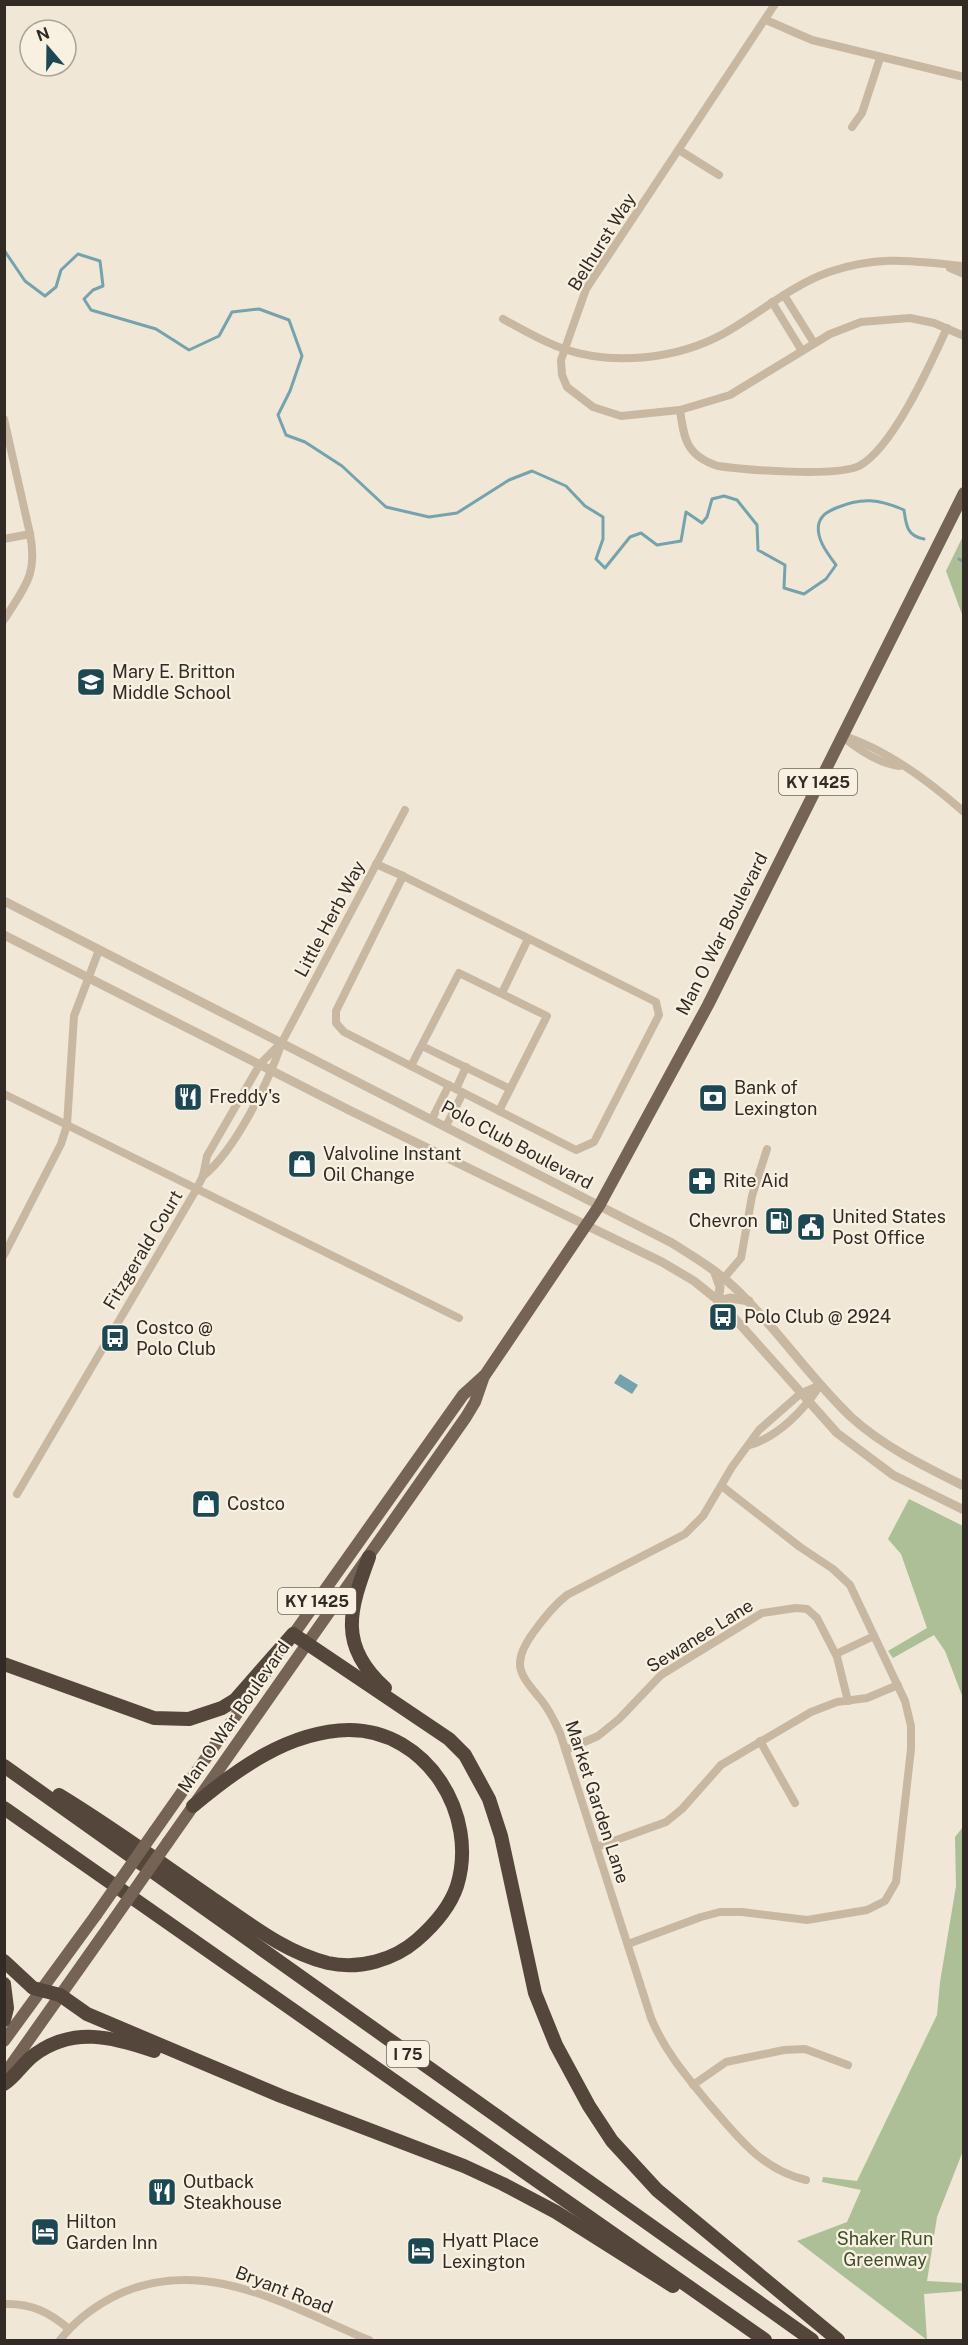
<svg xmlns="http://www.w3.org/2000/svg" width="968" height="2345" font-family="'Public Sans',sans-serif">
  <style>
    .green { fill: #acbf96 }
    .water { fill: #75a3ad }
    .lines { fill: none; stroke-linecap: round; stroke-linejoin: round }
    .stream { stroke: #75a3ad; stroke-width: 3 }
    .minor { stroke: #c8b8a2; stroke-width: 8 }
    .tertiary { stroke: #c8b8a2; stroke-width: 9 }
    .primary { stroke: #756455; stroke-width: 12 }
    .motorway { stroke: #54463b; stroke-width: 14 }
    .primary-bridge { stroke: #756455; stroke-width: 12 }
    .labels { text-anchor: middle; stroke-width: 4.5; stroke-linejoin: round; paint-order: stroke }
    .shield { fill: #f8f1e2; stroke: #6d665e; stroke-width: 1.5 }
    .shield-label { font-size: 16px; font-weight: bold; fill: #322b25 }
    .street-label { font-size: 18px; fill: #322b25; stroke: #f8f1e2 }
    .poi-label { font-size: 18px; fill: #322b25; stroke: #f8f1e2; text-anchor: start }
    .park-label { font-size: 18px; fill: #3d5128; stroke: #f8f1e2 }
  </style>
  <rect width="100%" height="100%" fill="#f0e7d6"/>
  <g class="green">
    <path d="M963 536V617L946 571Z"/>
    <path d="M909 1499 963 1526V1698L945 1651 934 1635 893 1658 888 1651 927 1628 901 1554 888 1539Z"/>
    <path d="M963 1827V2151L937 2217 927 2281 963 2283V2291L924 2294 927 2340 797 2241 847 2222 861 2190 822 2182 823 2177 857 2181 937 2015 940 1982 956 1886 955 1837Z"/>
  </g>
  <path class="water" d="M620 1374 638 1385 632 1394 614 1383Z"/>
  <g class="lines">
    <g class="stream">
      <path d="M4 250 25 281 45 296 56 287 61 270 78 254 100 261 103 286 93 290 84 299 91 310 156 329 189 350 219 336 232 312 259 309 289 320 302 356 290 391 278 415 286 435 305 442 342 466 386 507 429 517 457 513 509 480 532 471 566 486 585 506 603 517V539L596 559 605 568 630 537 641 533 657 545 681 541 686 512 702 523 707 517 712 499 724 496 737 500 757 525 758 550 785 565 784 588 804 594 826 579 836 565C828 554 815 538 819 523 822 514 829 511 836 508 862 497 879 499 904 510 906 525 907 536 924 539"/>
      <path d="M959 559 964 562"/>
    </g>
    <g class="minor">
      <path d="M775 4 586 289 561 360 562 375 567 387 593 407 621 416 680 410 730 395 830 334 861 322 910 318 934 323 964 336"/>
      <path d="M766 20 812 40 964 77"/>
      <path d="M852 127 862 113 880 58"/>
      <path d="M679 150 719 175"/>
      <path d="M950 268 964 274"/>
      <path d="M784 295 814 343"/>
      <path d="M772 302 802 351"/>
      <path d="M503 319C523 330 543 342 564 349 614 366 677 359 723 334 759 314 790 286 829 272 880 255 912 261 964 266"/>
      <path d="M680 410C684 440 687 456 718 466 746 470 836 477 859 466 893 448 931 363 947 328"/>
      <path d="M4 419 30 534"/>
      <path d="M4 539 30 534C38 575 25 586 4 620"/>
      <path d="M841 735C884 748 930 782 964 812"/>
      <path d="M844 738C860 751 879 763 899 766"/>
      <path d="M376 864 403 876"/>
      <path d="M403 876 656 1002 659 1015 594 1142 576 1150 344 1032 336 1023V1011Z"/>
      <path d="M502 993 528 939"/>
      <path d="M422 1046 510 1089"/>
      <path d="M411 1066 459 973 547 1016 499 1111"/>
      <path d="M456 1089 466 1067"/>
      <path d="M4 1094 459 1318"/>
      <path d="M432 1119 449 1085"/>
      <path d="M446 1126 463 1093"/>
      <path d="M203 1176C235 1151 269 1081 282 1042L405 810"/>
      <path d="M4 1255 61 1144 67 1125 74 1016 99 950"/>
      <path d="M724 1278 741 1258 752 1196 767 1149"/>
      <path d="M750 1445C779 1436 804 1410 820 1385"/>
      <path d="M17 1494 196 1190 203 1176 207 1156 260 1064 282 1042"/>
      <path d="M836 1654 874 1636"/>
      <path d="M760 1741 795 1803"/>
      <path d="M566 1750 598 1736 619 1719 661 1675 762 1613 796 1608 807 1609 817 1618 837 1657 848 1701"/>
      <path d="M597 1847 666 1822 682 1809 721 1765 811 1712 837 1702 867 1698 898 1685"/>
      <path d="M628 1944 701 1917 720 1912H742L807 1920 867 1910 885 1901 896 1882 911 1749V1726L905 1701 850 1585 833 1569 800 1547 723 1487"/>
      <path d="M693 2085 726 2062 784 2050 805 2049 848 2065"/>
      <path d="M806 2180C761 2169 739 2138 710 2105 687 2077 665 2052 651 2018L560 1733C555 1722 550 1711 542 1701 520 1674 510 1665 533 1633 543 1619 553 1606 567 1595L685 1534 703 1516 732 1467 759 1430 800 1394 820 1385"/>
      <path d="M4 2304C31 2303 49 2312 69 2329"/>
      <path d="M60 2340C74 2322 92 2308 113 2297 201 2252 287 2306 369 2340"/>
    </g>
    <g class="tertiary">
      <path d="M4 901 672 1243C694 1257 716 1270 735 1288 777 1328 809 1377 851 1417 884 1447 924 1466 964 1486"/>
      <path d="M4 935 351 1111 662 1262 694 1281 720 1302 837 1433 893 1475 964 1510"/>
      <path d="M715 1273 720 1287 718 1301 730 1298 749 1301"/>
    </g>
    <g class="primary">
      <path d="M288 1642 463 1395 485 1375 599 1206 708 1005 964 493"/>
      <path d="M154 1832 267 1671"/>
      <path d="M168 1842 466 1417 475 1402 484 1376"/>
      <path d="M4 2041 96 1915"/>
      <path d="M4 2075 110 1925"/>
    </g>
    <g class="motorway">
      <path d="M369 1557C350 1609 337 1645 385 1688"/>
      <path d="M4 1664 154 1718 189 1719 222 1708 235 1700 293 1634 449 1739 465 1755 489 1799 501 1836 535 1993 556 2045 589 2106 612 2141 657 2190 838 2340"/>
      <path d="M4 1766 812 2340"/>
      <path d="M59 1795C112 1827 162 1864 213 1899 250 1924 284 1952 328 1963 359 1970 394 1960 417 1940 433 1926 450 1907 457 1886 479 1815 427 1730 349 1730 289 1731 237 1769 193 1806"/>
      <path d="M4 1808 765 2340"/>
      <path d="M4 1961 33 1988 60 1995 87 2014 281 2096 464 2166 503 2184 556 2212 673 2286"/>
      <path d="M4 1984 7 2008 4 2020"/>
      <path d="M4 2084C16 2076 23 2063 34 2055 73 2026 113 2037 154 2051"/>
    </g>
    <g class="primary-bridge">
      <path d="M96 1915 154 1832"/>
      <path d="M110 1925 168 1842"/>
    </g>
  </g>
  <defs>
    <g id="school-square" transform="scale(1.5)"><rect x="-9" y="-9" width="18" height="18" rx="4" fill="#1b4853" stroke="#f8f1e2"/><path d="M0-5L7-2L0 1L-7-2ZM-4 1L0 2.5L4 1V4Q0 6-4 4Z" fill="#fff"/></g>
    <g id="restaurant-square" transform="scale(1.5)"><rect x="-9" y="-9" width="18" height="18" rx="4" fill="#1b4853" stroke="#f8f1e2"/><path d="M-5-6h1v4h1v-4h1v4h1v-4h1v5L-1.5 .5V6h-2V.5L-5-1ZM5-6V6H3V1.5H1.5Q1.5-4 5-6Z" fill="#fff"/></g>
    <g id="bank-square" transform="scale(1.5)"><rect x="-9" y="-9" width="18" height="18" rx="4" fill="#1b4853" stroke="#f8f1e2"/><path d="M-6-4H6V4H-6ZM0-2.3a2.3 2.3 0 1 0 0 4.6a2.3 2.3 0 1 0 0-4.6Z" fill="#fff"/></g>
    <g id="shop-square" transform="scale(1.5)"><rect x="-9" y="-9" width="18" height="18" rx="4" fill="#1b4853" stroke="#f8f1e2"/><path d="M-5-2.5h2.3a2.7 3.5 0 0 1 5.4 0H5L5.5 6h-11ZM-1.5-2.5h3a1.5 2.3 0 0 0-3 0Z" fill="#fff"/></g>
    <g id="pharmacy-square" transform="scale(1.5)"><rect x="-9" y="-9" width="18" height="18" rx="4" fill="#1b4853" stroke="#f8f1e2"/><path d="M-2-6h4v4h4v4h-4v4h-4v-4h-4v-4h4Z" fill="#fff"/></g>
    <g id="fuel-square" transform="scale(1.5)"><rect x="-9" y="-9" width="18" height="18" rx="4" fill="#1b4853" stroke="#f8f1e2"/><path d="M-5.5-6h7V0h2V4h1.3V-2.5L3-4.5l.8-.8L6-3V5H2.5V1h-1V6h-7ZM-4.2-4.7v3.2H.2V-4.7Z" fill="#fff"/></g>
    <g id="civic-square" transform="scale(1.5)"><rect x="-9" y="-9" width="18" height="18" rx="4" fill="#1b4853" stroke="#f8f1e2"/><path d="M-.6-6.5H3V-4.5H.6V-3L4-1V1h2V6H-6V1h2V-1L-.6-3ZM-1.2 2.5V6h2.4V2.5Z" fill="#fff"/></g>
    <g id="bus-square" transform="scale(1.5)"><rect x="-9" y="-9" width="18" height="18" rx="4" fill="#1b4853" stroke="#f8f1e2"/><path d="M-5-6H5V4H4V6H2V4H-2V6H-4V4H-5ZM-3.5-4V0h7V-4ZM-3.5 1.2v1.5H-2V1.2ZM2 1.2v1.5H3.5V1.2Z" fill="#fff"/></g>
    <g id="hotel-square" transform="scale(1.5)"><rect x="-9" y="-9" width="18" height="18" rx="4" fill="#1b4853" stroke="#f8f1e2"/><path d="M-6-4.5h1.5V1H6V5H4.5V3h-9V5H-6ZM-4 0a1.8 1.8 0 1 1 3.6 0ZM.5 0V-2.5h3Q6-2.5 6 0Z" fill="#fff"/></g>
  </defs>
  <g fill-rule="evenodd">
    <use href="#school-square" x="91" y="682"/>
    <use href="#restaurant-square" x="188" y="1097"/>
    <use href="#bank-square" x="713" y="1098"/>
    <use href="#shop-square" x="302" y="1164"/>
    <use href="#pharmacy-square" x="702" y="1181"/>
    <use href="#fuel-square" x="779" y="1221"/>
    <use href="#civic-square" x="811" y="1227"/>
    <use href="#bus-square" x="723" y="1317"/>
    <use href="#bus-square" x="115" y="1338"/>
    <use href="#shop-square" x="206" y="1504"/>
    <use href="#restaurant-square" x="162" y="2192"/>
    <use href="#hotel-square" x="45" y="2232"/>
    <use href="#hotel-square" x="421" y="2251"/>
  </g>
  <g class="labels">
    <g class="shield">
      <rect x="779" y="769" width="78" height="26" rx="4.5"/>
      <rect x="278" y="1588" width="78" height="26" rx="4.5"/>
      <rect x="387" y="2041" width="42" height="26" rx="4.5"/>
    </g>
    <g class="shield-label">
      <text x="818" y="788">KY 1425</text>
      <text x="317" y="1607">KY 1425</text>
      <text x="408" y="2060">I 75</text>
    </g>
    <g class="street-label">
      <text transform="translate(602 242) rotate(-58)" y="6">Belhurst Way</text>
      <text transform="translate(330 919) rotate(-62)" y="6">Little Herb Way</text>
      <text transform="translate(722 934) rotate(-63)" y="6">Man O War Boulevard</text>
      <text transform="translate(517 1145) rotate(28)" y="6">Polo Club Boulevard</text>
      <text transform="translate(143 1250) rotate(-59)" y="6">Fitzgerald Court</text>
      <text transform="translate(700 1636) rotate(-32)" y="6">Sewanee Lane</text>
      <text transform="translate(234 1717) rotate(-55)" y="6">Man O War Boulevard</text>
      <text transform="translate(597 1802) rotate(72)" y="6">Market Garden Lane</text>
      <text transform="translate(284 2290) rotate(21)" y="6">Bryant Road</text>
    </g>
    <g class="poi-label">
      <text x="112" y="678">Mary E. Britton<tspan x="112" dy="21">Middle School</tspan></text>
      <text x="734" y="1094">Bank of<tspan x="734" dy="21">Lexington</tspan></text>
      <text x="209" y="1103">Freddy's</text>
      <text x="323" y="1160">Valvoline Instant<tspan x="323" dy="21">Oil Change</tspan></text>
      <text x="723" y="1187">Rite Aid</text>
      <text x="832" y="1223">United States<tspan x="832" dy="21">Post Office</tspan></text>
      <text x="758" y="1227" text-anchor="end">Chevron</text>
      <text x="744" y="1323">Polo Club @ 2924</text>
      <text x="136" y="1334">Costco @<tspan x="136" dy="21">Polo Club</tspan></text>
      <text x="227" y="1510">Costco</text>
      <text x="183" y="2188">Outback<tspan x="183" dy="21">Steakhouse</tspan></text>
      <text x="66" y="2228">Hilton<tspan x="66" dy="21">Garden Inn</tspan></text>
      <text x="442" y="2247">Hyatt Place<tspan x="442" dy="21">Lexington</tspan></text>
    </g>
    <g class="park-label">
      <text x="885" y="2245">Shaker Run<tspan x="885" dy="21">Greenway</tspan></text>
    </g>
  </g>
  <rect width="968" height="2345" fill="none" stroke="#322b25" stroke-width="12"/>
  <g transform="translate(48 48) rotate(340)"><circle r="28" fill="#f8f1e2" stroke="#a9a296" stroke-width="1.5"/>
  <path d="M0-4.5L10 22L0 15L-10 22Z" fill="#1b4853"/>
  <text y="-9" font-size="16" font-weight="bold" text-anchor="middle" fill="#322b25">N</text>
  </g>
</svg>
